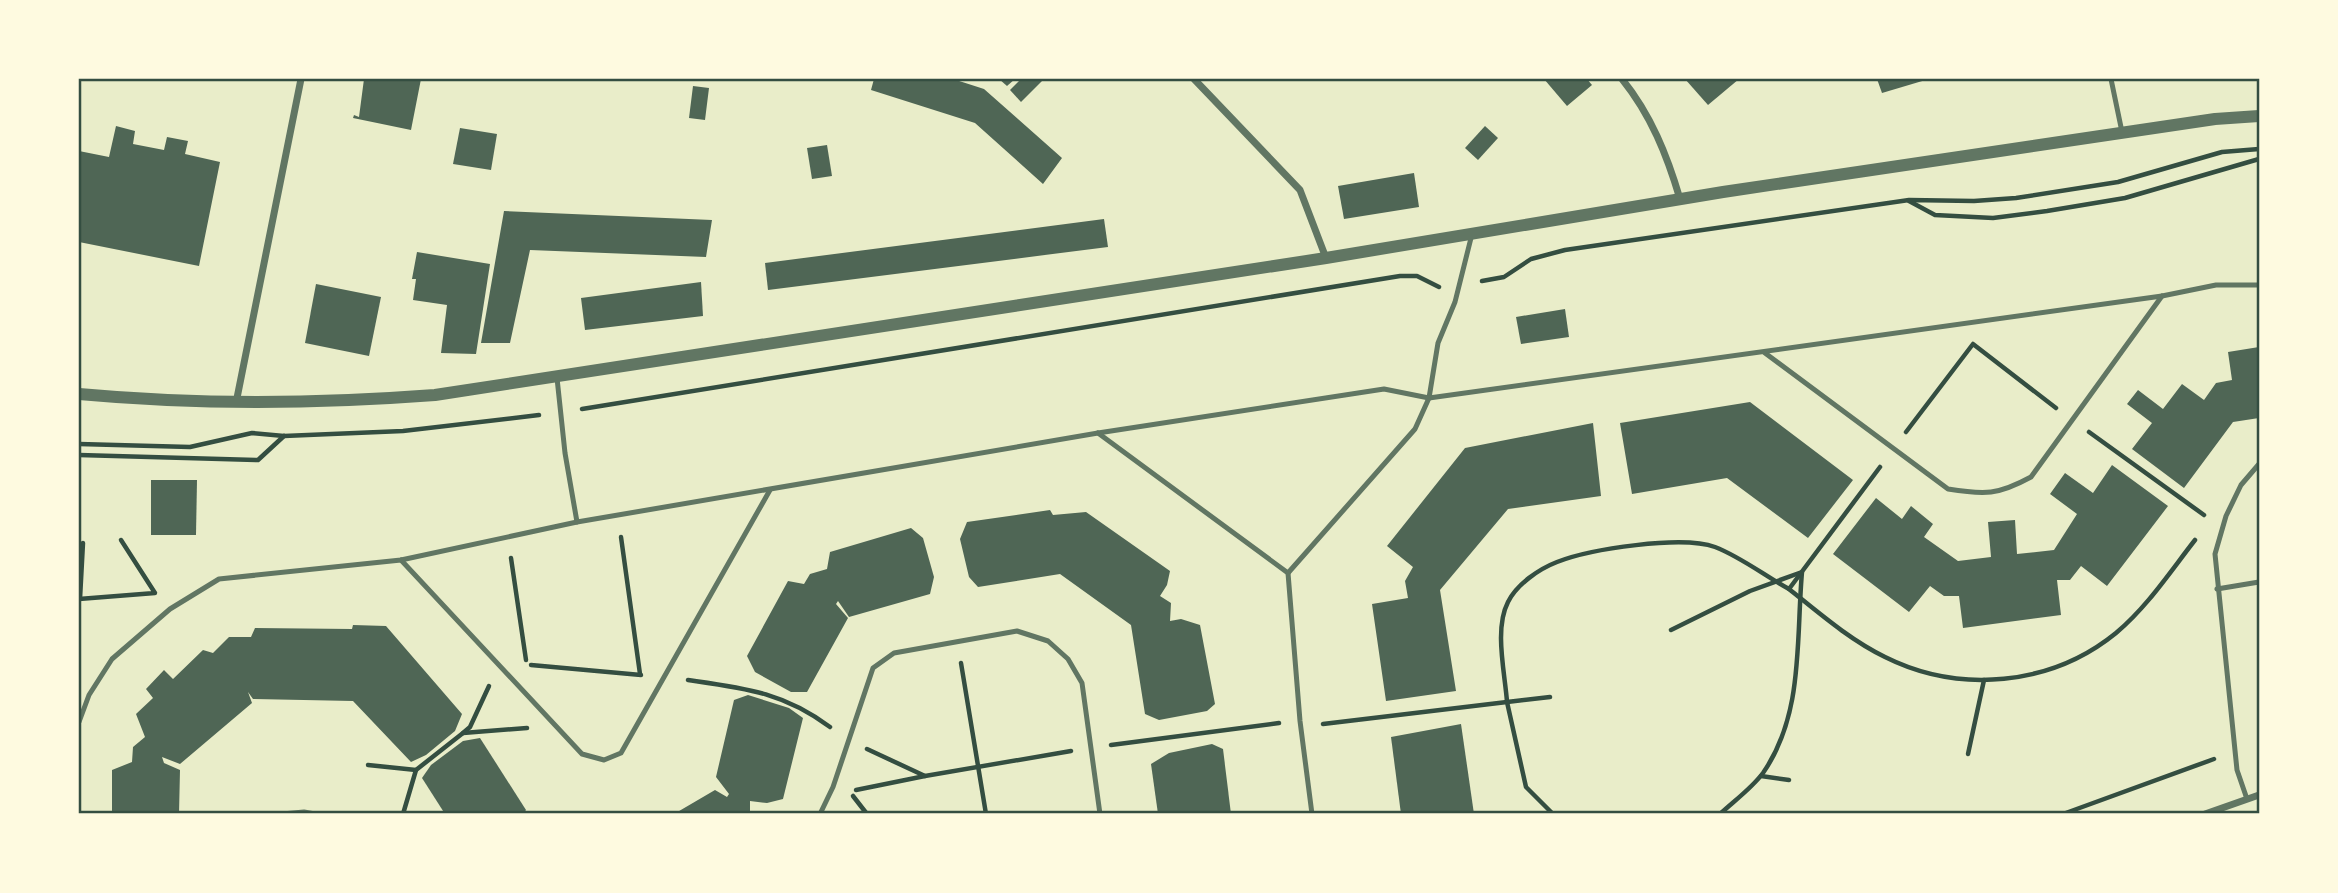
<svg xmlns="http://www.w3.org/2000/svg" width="2338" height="893" font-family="Signika,sans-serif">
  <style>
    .building { fill: #4f6655 }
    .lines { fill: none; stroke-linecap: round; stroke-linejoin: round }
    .path { stroke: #344e41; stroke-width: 4.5 }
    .service { stroke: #617663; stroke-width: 5 }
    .minor { stroke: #617663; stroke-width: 7 }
    .tertiary { stroke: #617663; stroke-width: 12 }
    .neatline { fill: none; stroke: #344e41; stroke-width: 2.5 }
  </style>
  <rect width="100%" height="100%" fill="#e9edc9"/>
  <g class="building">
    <path d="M364 79H421L411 130 353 118 354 115 359 117Z"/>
    <path d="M874 79H953L984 89 1062 158 1043 184 975 123 871 90Z"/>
    <path d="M999 79H1015L1007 86Z"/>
    <path d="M1021 79 1042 81 1021 102 1010 90Z"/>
    <path d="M1544 79H1587L1592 85 1567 106Z"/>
    <path d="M1685 79H1739L1708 105Z"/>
    <path d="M1877 79H1929L1882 93Z"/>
    <path d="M693 86 709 88 705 120 689 118Z"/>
    <path d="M116 126 135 131 133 144 164 150 167 137 188 141 185 154 220 162 199 266 79 242V151L109 157Z"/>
    <path d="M1485 126 1498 138 1478 160 1465 148Z"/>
    <path d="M460 128 497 134 491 170 453 164Z"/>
    <path d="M827 145 832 176 812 179 807 148Z"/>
    <path d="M1414 173 1419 207 1344 219 1338 186Z"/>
    <path d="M504 211 712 220 706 257 530 250 510 343H481Z"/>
    <path d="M1104 219 1108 247 768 290 765 263Z"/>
    <path d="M417 252 490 264 476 354 441 353 447 305 413 300 416 279H412Z"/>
    <path d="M701 282 703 316 585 330 581 298Z"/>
    <path d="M316 284 381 297 369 356 305 343Z"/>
    <path d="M1565 309 1569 337 1521 344 1516 317Z"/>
    <path d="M2259 347V418L2233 422 2184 488 2132 449 2152 423 2127 404 2138 390 2163 409 2182 384 2204 400 2216 383 2232 380 2228 352Z"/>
    <path d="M1750 402 1853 480 1808 538 1727 478 1632 494 1620 423Z"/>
    <path d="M1593 423 1601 496 1508 509 1440 590 1456 691 1386 701 1372 604 1408 598 1405 581 1413 567 1387 546 1465 448Z"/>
    <path d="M2112 465 2168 506 2107 586 2081 566 2070 580H2057L2061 615 1963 628 1959 596H1944L1930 586 1909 612 1833 554 1876 498 1902 519 1911 506 1933 524 1924 537 1958 561 1991 557 1988 522 2015 520 2017 554 2054 550 2077 514 2050 494 2065 473 2093 493Z"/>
    <path d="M151 480H197L196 535H151Z"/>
    <path d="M1050 510 1053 515 1086 512 1170 571 1167 585 1160 596 1171 603 1170 621 1181 619 1200 625 1215 704 1207 711 1159 720 1145 714 1131 625 1060 574 978 587 969 577 960 539 967 522Z"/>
    <path d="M911 528 923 538 934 577 930 594 849 617 838 601 836 604 848 618 807 692H791L755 672 747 656 788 581 804 584 810 574 827 569 830 552Z"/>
    <path d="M353 625 386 626 462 714 455 731 426 755 411 762 353 701 253 699 248 692 252 703 180 764 162 757 164 763 180 770 179 814H112V770L132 762 133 747 145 737 136 714 153 698 146 689 164 670 173 679 203 650 213 653 229 637H251L255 628 352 629Z"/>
    <path d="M748 695 789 708 803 718 783 799 767 803 750 801V814H674L715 790 727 797 729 794 716 777 734 700Z"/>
    <path d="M1461 724 1474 814H1401L1391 737Z"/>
    <path d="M480 738 526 810 523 814H445L422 778 431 765 463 741Z"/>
    <path d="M1212 744 1223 749 1231 814H1158L1151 764 1169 753Z"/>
  </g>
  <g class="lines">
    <g class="path">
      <path d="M1909 201 1935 215 1993 218 2047 211 2125 198 2259 159"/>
      <path d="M1482 281 1504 277 1531 259 1565 250 1909 200 1974 201 2016 198 2118 182 2222 152 2259 149"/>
      <path d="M582 409 1400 276H1417L1439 287"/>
      <path d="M1906 432 1973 344 2056 408"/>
      <path d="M2089 432 2204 515"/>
      <path d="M79 444 190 447 252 433 284 436 403 431 539 415"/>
      <path d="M79 455 258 460 284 436"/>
      <path d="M621 537 640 674"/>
      <path d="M511 558 526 660"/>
      <path d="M1789 589C1819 613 1850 640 1885 657 1959 694 2051 686 2116 633 2147 607 2170 572 2195 540"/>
      <path d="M79 599 155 593 121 540"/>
      <path d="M80 599 83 543"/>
      <path d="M1671 630 1750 591 1802 572C1796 640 1804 714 1763 773 1752 788 1734 801 1720 814"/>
      <path d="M961 663 986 814"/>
      <path d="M531 665 641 675"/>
      <path d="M688 680C744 688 783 692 830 727"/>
      <path d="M1550 697 1507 702C1505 673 1494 629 1508 602 1517 584 1539 569 1557 562 1590 549 1682 535 1715 547 1741 557 1765 576 1789 589L1880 467"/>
      <path d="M1323 724 1507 702 1526 787 1553 814"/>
      <path d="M463 733 470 727 489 686"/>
      <path d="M1111 745 1279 723"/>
      <path d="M867 749 925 776 1071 751"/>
      <path d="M1968 754 1984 680"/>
      <path d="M368 765 416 770"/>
      <path d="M1761 776 1789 780"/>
      <path d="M856 790 925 776"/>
      <path d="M853 796 867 814"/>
      <path d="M403 814 416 770 463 733 527 728"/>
      <path d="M2063 814 2214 759"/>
    </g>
    <g class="service">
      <path d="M2111 79 2122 132"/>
      <path d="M1765 353 1948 489C1985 495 1998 495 2031 477L2162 296"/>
      <path d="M557 378 565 453 577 522"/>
      <path d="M1098 433 1288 573 1300 721 1312 814"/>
      <path d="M401 560 582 754 604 760 621 753 770 490"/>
      <path d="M1288 573 1415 429 1429 398 1438 343 1455 302 1472 234"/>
      <path d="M2217 589 2259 582"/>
      <path d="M79 722 89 695 112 659 170 609 219 579 401 560 577 522 1098 433 1384 389 1429 398 2162 296 2216 285H2259"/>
      <path d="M2247 799 2237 770 2215 554 2226 516 2241 485 2259 464"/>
      <path d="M282 814 304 812 315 814"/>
      <path d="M820 814 833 787 873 668 894 653 1017 631 1048 641 1068 659 1082 683 1100 814"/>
    </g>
    <g class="minor">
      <path d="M1194 79 1300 190 1326 258"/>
      <path d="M1622 79C1651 115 1667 155 1680 199"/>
      <path d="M236 403 301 79"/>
      <path d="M2205 814 2259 795"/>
    </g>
    <path class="tertiary" d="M79 394C198 405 316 404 435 395L1326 258 1723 192 2215 119 2259 116"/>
  </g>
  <rect width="2338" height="893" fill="none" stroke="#fefae0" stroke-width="161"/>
  <rect x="80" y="80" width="2178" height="732" class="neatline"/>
</svg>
